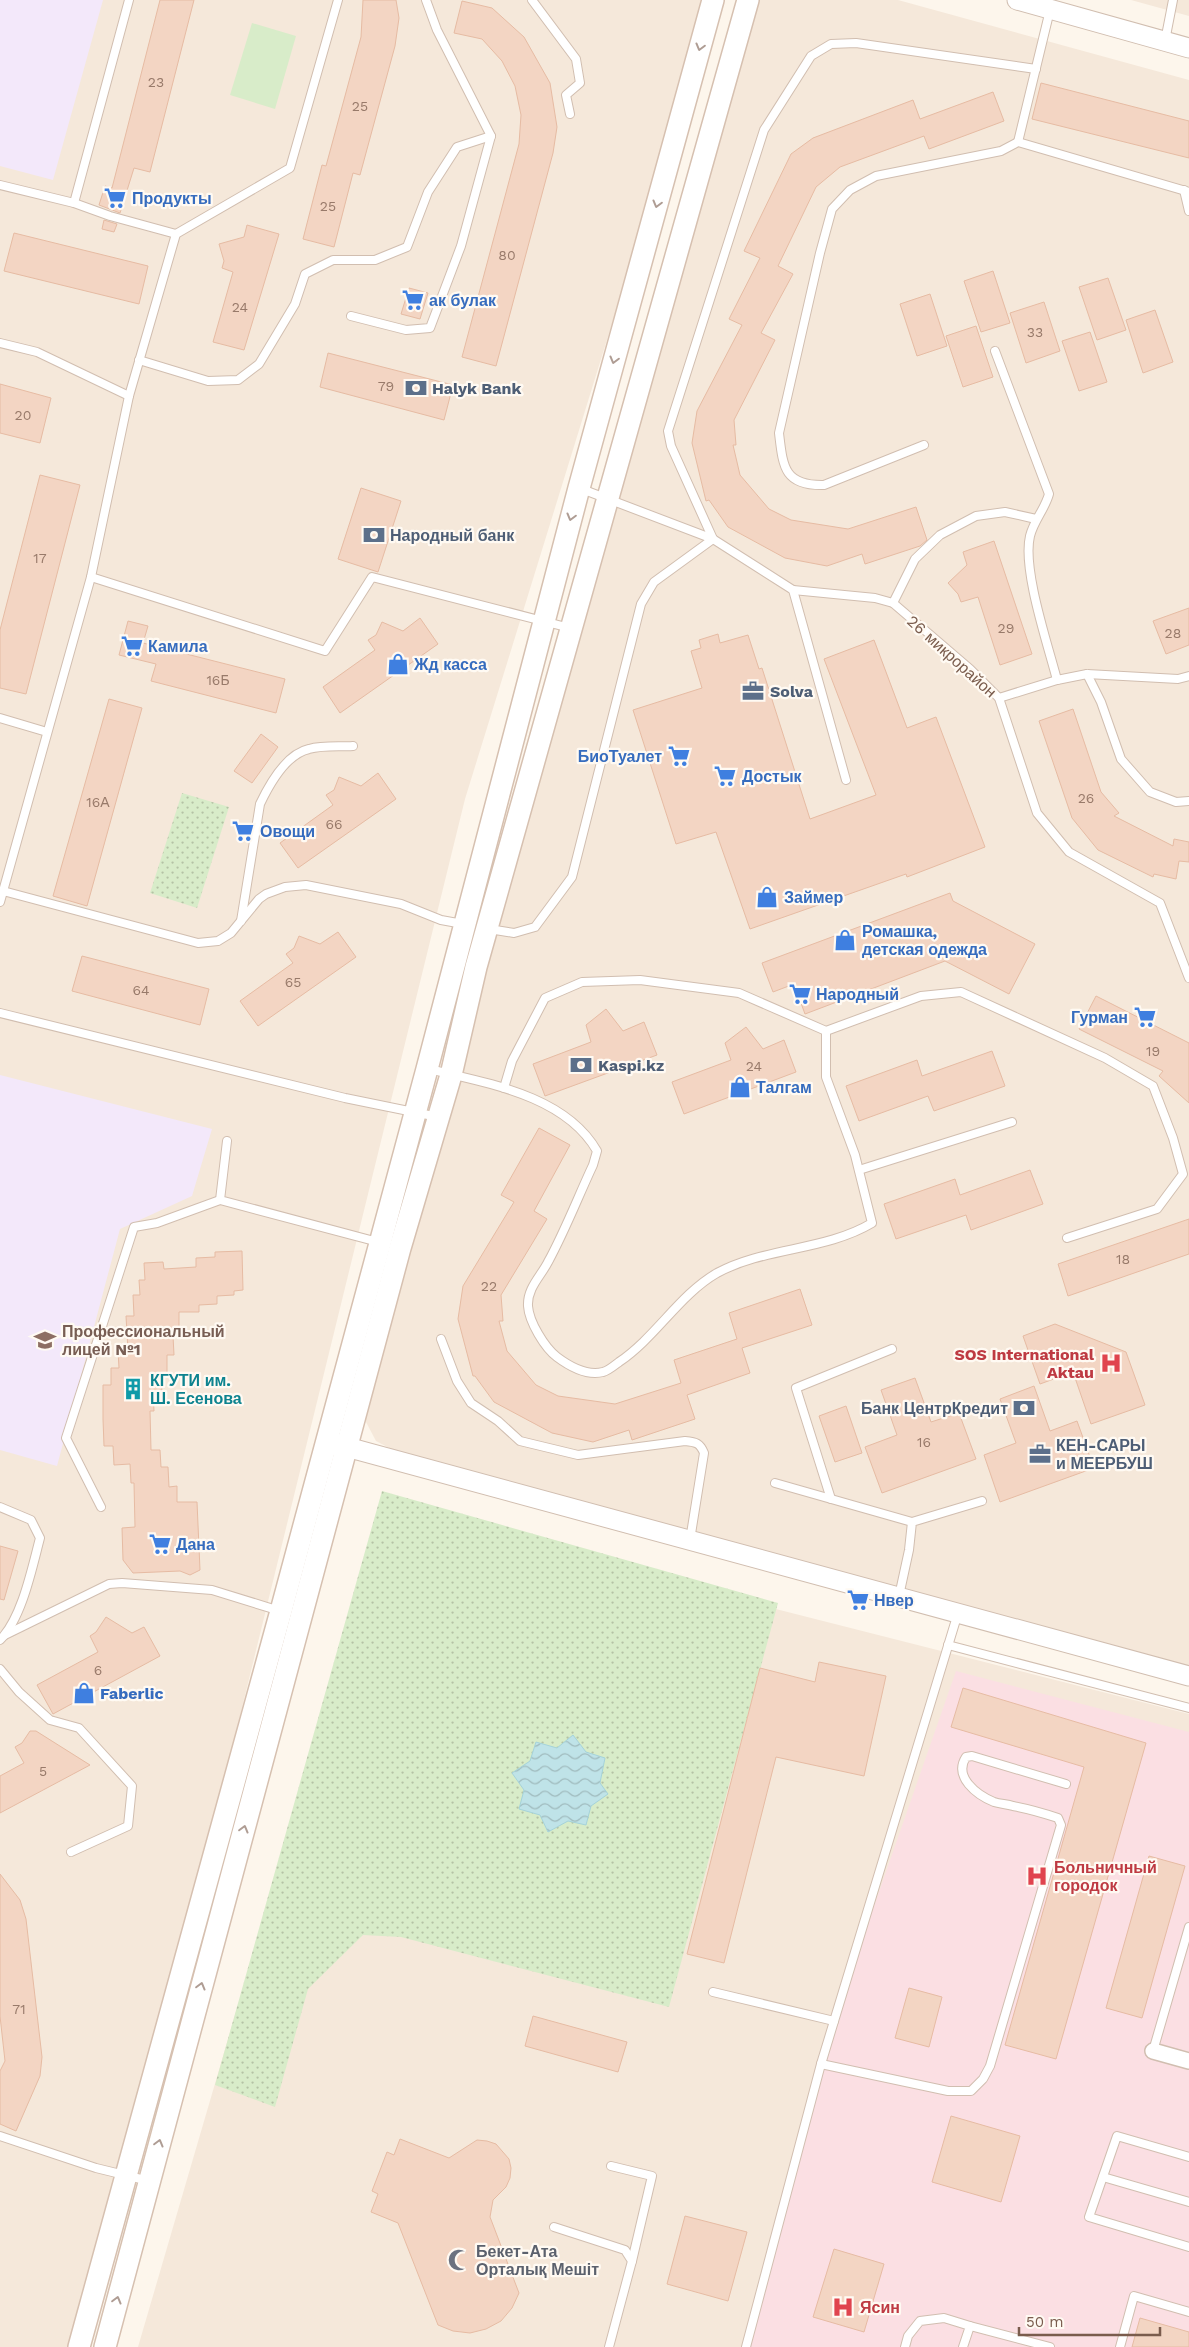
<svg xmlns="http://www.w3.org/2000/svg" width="1189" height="2347" font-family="'Work Sans',sans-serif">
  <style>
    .residential { fill: #f5e8da }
    .education { fill: #f3e8fa }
    .medical { fill: #fbdfe3 }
    .grass { fill: url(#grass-dots) }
    .pitch { fill: #d8ecc9 }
    .water { fill: url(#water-waves); stroke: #a5d3da }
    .building { fill: #f3d5c3; stroke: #e6bba3 }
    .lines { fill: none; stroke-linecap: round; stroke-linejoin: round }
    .service-casing { stroke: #d1beb0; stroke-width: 10 }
    .minor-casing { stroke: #d1beb0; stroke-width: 18 }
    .tertiary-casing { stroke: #d1beb0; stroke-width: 21 }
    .secondary-casing { stroke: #d6c0b0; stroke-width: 24 }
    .service { stroke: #fff; stroke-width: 8 }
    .minor { stroke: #fff; stroke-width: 15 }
    .tertiary { stroke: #fff; stroke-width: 19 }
    .secondary { stroke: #fff; stroke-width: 21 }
    .oneway { stroke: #af9d94 }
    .labels { text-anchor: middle; stroke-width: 4.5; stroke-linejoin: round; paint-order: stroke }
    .number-label { font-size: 14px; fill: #987a6a }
    .shop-label { font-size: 16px; font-weight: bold; fill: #366cbe; stroke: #fffaf3; text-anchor: start }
    .service-label { font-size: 16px; font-weight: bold; fill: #4e5e75; stroke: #fffaf3; text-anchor: start }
    .street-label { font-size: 16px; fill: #7a5c4d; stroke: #fffaf3 }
    .education-label { font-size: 16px; font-weight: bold; fill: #785e54; stroke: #fffaf3; text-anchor: start }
    .health-label { font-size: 16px; font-weight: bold; fill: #be3a42; stroke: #fffaf3; text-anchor: start }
    .culture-label { font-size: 16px; font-weight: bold; fill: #0d838f; stroke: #fffaf3; text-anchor: start }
    .worship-label { font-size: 16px; font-weight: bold; fill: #5b616d; stroke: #fffaf3; text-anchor: start }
  </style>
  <defs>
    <pattern id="grass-dots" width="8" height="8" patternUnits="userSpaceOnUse" patternTransform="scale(1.25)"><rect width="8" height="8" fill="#d8ecc9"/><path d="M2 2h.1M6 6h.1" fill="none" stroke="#b4c2a5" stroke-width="1.8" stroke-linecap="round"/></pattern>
    <pattern id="water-waves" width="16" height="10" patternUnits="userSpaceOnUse" patternTransform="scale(1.25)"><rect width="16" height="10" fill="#bfe3e8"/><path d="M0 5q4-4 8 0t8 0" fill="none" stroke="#a0bbbe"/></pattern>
  </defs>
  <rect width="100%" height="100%" fill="#fdf6ec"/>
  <g class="residential">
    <path d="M0 0H712L465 799 85 2347H0Z"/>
    <path d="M758 0H898L1189 80V1670L395 1451 376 1441 366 1422 365 1411 750 14Z"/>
    <path d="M1131 0H1189V16Z"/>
    <path d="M383 1509 1189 1714V2347H138Z"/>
  </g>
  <g class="education">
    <path d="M0 0H103L53 180 0 166Z"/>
    <path d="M0 1075 212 1129 192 1196 120 1229 57 1466 0 1450Z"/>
  </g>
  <path class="medical" d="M956 1671 1189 1732V2347H749L834 2021Z"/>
  <g class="grass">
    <path d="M182 793 229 807 197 908 150 893Z"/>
    <path d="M382 1491 778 1603 669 2007 401 1937 363 1935 308 1989 275 2107 215 2085Z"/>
  </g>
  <path class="pitch" d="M252 23 296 36 275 109 230 95Z"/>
  <path class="water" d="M573 1735 586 1752 605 1758 600 1783 608 1794 591 1806 586 1825 568 1821 548 1832 540 1815 519 1809 524 1790 512 1773 530 1761 536 1742 557 1748Z"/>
  <g class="building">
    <path d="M160 0H194L150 172 134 168 120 213 99 205 105 186 112 188Z"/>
    <path d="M363 0H396L399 18 395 46 360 175 353 173 334 247 303 239 322 165 326 166 361 37Z"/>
    <path d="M462 1 492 8 524 37 550 83 557 127 553 153 496 366 462 357 519 144 521 115 515 86 502 61 482 39 454 33Z"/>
    <path d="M1041 83 1189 121V158L1032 119Z"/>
    <path d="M993 92 1004 121 929 149 924 136 840 167 816 187 778 266 793 274 761 333 775 340 734 420 736 445H733L740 475 769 509 791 520 848 529 916 507 927 540 920 546 865 564 862 554 827 566 785 558 728 527 709 500 706 501 692 443 697 411 742 325 729 319 760 258 744 251 791 154 813 138 913 100 920 119Z"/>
    <path d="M104 220 117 224 114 232 102 229Z"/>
    <path d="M247 225 279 234 244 350 213 342 233 272 222 268 224 261 219 244 244 237Z"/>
    <path d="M14 233 148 266 139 304 4 271Z"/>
    <path d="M993 271 1010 323 981 332 964 281Z"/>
    <path d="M1108 278 1126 330 1097 340 1079 287Z"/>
    <path d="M409 288 428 293 420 319 401 314Z"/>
    <path d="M930 294 947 346 917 356 900 304Z"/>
    <path d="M1044 302 1060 351 1026 363 1010 313Z"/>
    <path d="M1155 310 1173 362 1143 373 1126 320Z"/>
    <path d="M976 326 993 377 963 387 946 336Z"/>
    <path d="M1090 332 1107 382 1079 391 1062 341Z"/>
    <path d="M328 353 453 385 444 420 320 387Z"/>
    <path d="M0 384 51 398 40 443 0 433Z"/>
    <path d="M40 475 80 485 26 694 0 688V630Z"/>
    <path d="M361 488 401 501 378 572 338 559Z"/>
    <path d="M994 541 1032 654 1000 665 978 597 961 602 958 594 948 583 967 565 963 552Z"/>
    <path d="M1189 608V645L1166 654 1153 621Z"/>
    <path d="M420 618 438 644 340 713 323 687 375 650 368 640 376 635 382 622 403 631Z"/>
    <path d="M128 621 148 626 143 643 285 679 276 713 151 681 156 664 119 655Z"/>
    <path d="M718 634 720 643 748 635 759 669 762 668 810 819 876 795 824 659 874 640 907 728 936 717 985 847 907 877 906 874 750 929 716 832 676 844 633 710 702 688 691 651 701 648 699 640Z"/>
    <path d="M109 699 142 708 87 906 53 896Z"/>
    <path d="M1073 709 1101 792 1119 813 1114 816 1173 846 1174 839 1189 842V862L1179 861 1176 879 1154 874 1153 877 1098 850 1072 818 1039 721Z"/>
    <path d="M261 734 278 747 252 783 234 771Z"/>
    <path d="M378 773 396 799 298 868 280 843 333 805 326 795 334 790 339 777 361 786Z"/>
    <path d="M950 893 953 901 1035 944 1009 994 945 961 805 1014 794 984 773 992 762 963Z"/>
    <path d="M338 932 356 957 258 1026 240 1001 293 963 286 954 294 948 299 936 320 944Z"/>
    <path d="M82 956 209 989 200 1025 72 991Z"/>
    <path d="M1096 996 1189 1043V1103L1159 1076 1163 1071 1079 1029Z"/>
    <path d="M606 1009 623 1031 644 1022 657 1055 545 1096 533 1064 591 1042 586 1025Z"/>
    <path d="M746 1027 763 1049 784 1040 796 1072 684 1114 672 1082 731 1060 725 1043Z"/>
    <path d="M992 1051 1005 1086 934 1111 928 1096 859 1121 846 1086 917 1060 922 1076Z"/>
    <path d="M539 1128 570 1145 534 1211 547 1219 501 1295 503 1321H499L507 1351 536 1385 558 1396 615 1404 681 1383 674 1360 737 1339 729 1313 800 1289 812 1325 742 1348 750 1373 687 1395 695 1419 632 1440 629 1430 593 1442 552 1433 494 1402 475 1376H473L458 1319 463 1286 514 1202 501 1195Z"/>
    <path d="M1030 1170 1043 1204 971 1230 966 1215 896 1239 884 1204 955 1179 960 1195Z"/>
    <path d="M1189 1219V1254L1068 1296 1058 1264Z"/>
    <path d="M242 1251 243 1290 234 1291V1295L217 1296V1304L199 1305V1312H179V1336H173L174 1355H167V1373H161L162 1392H153L154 1411H150L151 1450H160L161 1467H168L169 1487 177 1486V1502H197L200 1570 190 1575 180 1571 133 1573 123 1560 122 1528 135 1527 134 1483H131L130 1464 114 1465 113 1446H104L103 1419V1385H111V1368H119L118 1351H128L126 1316H134L133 1295H140L139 1280H145L144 1263 163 1262 164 1269 196 1267V1258L215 1257V1252Z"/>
    <path d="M1055 1324 1126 1352 1145 1405 1091 1424 1073 1372 1040 1384 1023 1336Z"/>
    <path d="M915 1378 931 1422 959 1413 976 1459 882 1493 865 1447 897 1435 881 1390Z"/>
    <path d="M1034 1386 1050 1431 1077 1421 1094 1468 1000 1502 984 1455 1016 1443 1000 1399Z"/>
    <path d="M846 1406 862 1453 835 1462 819 1416Z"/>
    <path d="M0 1546 18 1551 4 1600 0 1599Z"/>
    <path d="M106 1617 132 1633 144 1627 160 1656 53 1714 37 1685 98 1652 90 1636 96 1632Z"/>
    <path d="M819 1662 886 1676 864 1776 776 1757 724 1963 687 1954 760 1668 815 1682Z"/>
    <path d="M963 1688 1146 1743 1056 2059 1005 2045 1084 1767 951 1727Z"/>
    <path d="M30 1731H36L90 1765 0 1813V1776L24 1763 15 1747 22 1743Z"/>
    <path d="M1149 1856 1185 1866 1142 2018 1106 2008Z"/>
    <path d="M0 1874 20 1900 26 1919 42 2057 40 2076 16 2131 0 2124V2071L5 2061 0 2016Z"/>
    <path d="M909 1988 942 1997 929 2047 895 2038Z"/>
    <path d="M533 2016 627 2042 618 2072 525 2046Z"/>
    <path d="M951 2116 1020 2136 1001 2202 932 2182Z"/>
    <path d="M400 2139 449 2158 477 2140 487 2141 496 2144 509 2159 511 2168 510 2178 506 2187 493 2200 490 2217 519 2293 512 2308 501 2321 486 2329 470 2333 453 2331 438 2325 398 2223 371 2212 378 2194 372 2191 387 2152 394 2155Z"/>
    <path d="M685 2216 747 2232 728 2301 667 2284Z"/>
    <path d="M834 2249 884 2264 864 2332 813 2317Z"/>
    <path d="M1140 2318 1189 2332V2347H1132Z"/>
  </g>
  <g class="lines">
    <g class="service-casing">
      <g id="service">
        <path d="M532 0 576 59 580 83 566 95 570 114"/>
        <path d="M1165 41 1173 0"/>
        <path d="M1018 142 1050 10"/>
        <path d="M0 185 74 203 110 216 176 234"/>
        <path d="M1184 190 1189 211"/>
        <path d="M74 203 129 0"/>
        <path d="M351 316 406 330 430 328 461 246 491 136 437 30 426 0"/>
        <path d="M0 343 37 352 129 396"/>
        <path d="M995 351 1049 494C1045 509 1034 520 1030 536 1022 569 1048 645 1057 680"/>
        <path d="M139 360 208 381 238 380 259 364 295 304 305 274 333 260H375L407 247 428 192 457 147 491 136"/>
        <path d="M924 445 824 485C784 486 783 467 779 433L820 253 832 209 850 190 876 176 1001 151 1018 142 1189 192"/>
        <path d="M579 488 713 539 793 590 846 780"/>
        <path d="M713 539 671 446 668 431 764 130 811 56 831 44 856 43 1036 69"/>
        <path d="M91 577 325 651 372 577 570 628"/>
        <path d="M793 590 875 598 893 603 970 669 999 698 1037 813 1069 852 1160 903 1189 978"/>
        <path d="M893 603 915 559 940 535 976 516 1005 512 1036 519"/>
        <path d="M1087 674 1101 702 1121 759 1150 792 1176 802 1189 801"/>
        <path d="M999 698 1057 680 1087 674 1178 679 1189 676"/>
        <path d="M0 718 47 732"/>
        <path d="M3 891 198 943 218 941 231 933 259 899 266 894 285 887 306 885 401 904 441 920 463 924"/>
        <path d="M0 902 91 577 129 396 176 234 290 168 338 0"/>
        <path d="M241 921 260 804C269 785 286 754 309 749 323 745 339 747 353 746"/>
        <path d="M489 929 514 933 535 927 572 877 641 604 654 582 713 539"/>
        <path d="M0 1013 345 1098 438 1117"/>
        <path d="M429 1069C486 1083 565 1095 597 1151L593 1165C578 1197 565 1231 548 1262 541 1276 527 1288 528 1306 529 1322 545 1348 557 1357 569 1366 587 1376 603 1372 608 1371 615 1365 619 1362 656 1337 679 1295 717 1273 765 1247 825 1251 872 1223L855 1155 826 1077V1031"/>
        <path d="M504 1088 512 1061 545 998 582 982 640 980 739 993 826 1031 921 996 961 992 1105 1058 1153 1086 1173 1138 1183 1174 1157 1209 1067 1238"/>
        <path d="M227 1141 220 1200 378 1242"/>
        <path d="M859 1170 1012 1122"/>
        <path d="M441 1339 457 1381 471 1403 498 1421 520 1441 578 1455 685 1441C696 1442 700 1443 704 1453L690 1540"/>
        <path d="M775 1483 912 1522"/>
        <path d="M831 1499 796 1388 892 1349"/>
        <path d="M0 1507 31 1520 40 1538C32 1568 22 1618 0 1640"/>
        <path d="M101 1507 66 1438 134 1227 157 1223 220 1200"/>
        <path d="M899 1596 909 1550 912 1522 982 1501"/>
        <path d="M5 1635 109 1584 122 1583 212 1590 280 1611"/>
        <path d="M948 1645 1189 1708"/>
        <path d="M0 1669 19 1692 50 1720 79 1728 132 1786 128 1826 71 1852"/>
        <path d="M713 1992 834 2021"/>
        <path d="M1153 2051 1189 1927"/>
        <path d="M821 2064 948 2091H971L983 2079 990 2066 1061 1825 1058 1818C1043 1813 1029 1809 1013 1806 1007 1804 1000 1804 994 1802 977 1795 953 1777 966 1757L972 1756 1066 1784"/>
        <path d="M0 2136 96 2168 149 2181"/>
        <path d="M1189 2157 1117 2136 1089 2217 1189 2247"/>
        <path d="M611 2166 652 2176 632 2261"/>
        <path d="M1103 2177 1189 2202"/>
        <path d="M554 2227 625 2250 632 2261 609 2347"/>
        <path d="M970 2326 1050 2347"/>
        <path d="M746 2347 821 2064 958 1613"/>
        <path d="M905 2347 908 2336 920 2321 944 2318 970 2326 963 2347"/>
        <path d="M1120 2347 1134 2296 1189 2312"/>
      </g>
    </g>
    <g class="minor-casing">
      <path id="minor" d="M1153 2051 1189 2061"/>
    </g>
    <g class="tertiary-casing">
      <g id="tertiary">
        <path d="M1017 0 1189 48"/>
        <path d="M332 1443 1189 1676"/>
      </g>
    </g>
    <g class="secondary-casing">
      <g id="secondary">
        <path d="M79 2347 281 1611 427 1069 579 488 713 0"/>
        <path d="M105 2347 400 1248 451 1075 476 967 748 0"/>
      </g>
    </g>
    <use href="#service" class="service"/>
    <use href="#minor" class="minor"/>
    <use href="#tertiary" class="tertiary"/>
    <use href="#secondary" class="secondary"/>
  </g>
  <defs><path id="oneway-chevron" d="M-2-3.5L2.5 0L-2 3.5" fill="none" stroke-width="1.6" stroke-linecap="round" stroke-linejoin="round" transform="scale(1.25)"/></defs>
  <g class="oneway">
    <use href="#oneway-chevron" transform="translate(700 47) rotate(105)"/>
    <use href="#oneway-chevron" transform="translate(657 204) rotate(105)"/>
    <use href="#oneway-chevron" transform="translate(614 360) rotate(105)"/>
    <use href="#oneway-chevron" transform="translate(571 517) rotate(105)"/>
    <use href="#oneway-chevron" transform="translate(244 1829) rotate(-75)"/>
    <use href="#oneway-chevron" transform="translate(201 1986) rotate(-75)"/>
    <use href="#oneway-chevron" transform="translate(159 2143) rotate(-75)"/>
    <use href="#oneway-chevron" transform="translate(117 2300) rotate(-75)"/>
  </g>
  <defs>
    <g id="supermarket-bare" transform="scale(1.725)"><path d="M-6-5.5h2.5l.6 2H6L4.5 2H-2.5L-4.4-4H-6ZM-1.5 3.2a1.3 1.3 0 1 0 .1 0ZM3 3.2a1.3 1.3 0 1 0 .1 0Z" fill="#3f7fe0" stroke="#fffaf3" stroke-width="2.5" paint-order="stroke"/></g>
    <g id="bank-bare" transform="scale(1.725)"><path d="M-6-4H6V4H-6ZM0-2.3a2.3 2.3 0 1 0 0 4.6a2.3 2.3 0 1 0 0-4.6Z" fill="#5c6f8a" stroke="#fffaf3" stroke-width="2.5" paint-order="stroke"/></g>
    <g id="shop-bare" transform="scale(1.725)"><path d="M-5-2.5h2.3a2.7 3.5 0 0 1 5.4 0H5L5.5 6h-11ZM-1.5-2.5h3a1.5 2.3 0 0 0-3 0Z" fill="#3f7fe0" stroke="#fffaf3" stroke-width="2.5" paint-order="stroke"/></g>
    <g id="office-bare" transform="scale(1.725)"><path d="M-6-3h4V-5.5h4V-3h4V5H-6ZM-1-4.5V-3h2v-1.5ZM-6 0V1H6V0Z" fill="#5c6f8a" stroke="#fffaf3" stroke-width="2.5" paint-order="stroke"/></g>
    <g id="school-bare" transform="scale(1.725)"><path d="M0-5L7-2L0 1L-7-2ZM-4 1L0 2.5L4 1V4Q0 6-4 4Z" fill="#8d6e63" stroke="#fffaf3" stroke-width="2.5" paint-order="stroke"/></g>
    <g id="hospital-bare" transform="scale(1.725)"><path d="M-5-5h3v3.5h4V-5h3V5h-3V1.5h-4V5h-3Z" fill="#e0444e" stroke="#fffaf3" stroke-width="2.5" paint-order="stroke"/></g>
    <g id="building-bare" transform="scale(1.725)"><path d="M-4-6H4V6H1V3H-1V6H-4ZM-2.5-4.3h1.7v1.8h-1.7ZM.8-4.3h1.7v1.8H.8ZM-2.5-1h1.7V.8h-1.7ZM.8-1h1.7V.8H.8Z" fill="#0f9aa8" stroke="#fffaf3" stroke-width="2.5" paint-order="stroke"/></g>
    <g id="mosque-bare" transform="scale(1.725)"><path d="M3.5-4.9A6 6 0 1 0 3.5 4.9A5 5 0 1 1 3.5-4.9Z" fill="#6b7280" stroke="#fffaf3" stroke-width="2.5" paint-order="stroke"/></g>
  </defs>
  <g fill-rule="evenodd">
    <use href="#supermarket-bare" x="115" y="198"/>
    <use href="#supermarket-bare" x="413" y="300"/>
    <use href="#bank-bare" x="416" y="388"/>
    <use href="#bank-bare" x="374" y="535"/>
    <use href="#supermarket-bare" x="132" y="646"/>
    <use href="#shop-bare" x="398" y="664"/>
    <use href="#office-bare" x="753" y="691"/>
    <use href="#supermarket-bare" x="679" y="756"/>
    <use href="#supermarket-bare" x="725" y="776"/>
    <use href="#supermarket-bare" x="243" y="831"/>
    <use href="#shop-bare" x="767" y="897"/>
    <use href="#shop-bare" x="845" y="940"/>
    <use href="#supermarket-bare" x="800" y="994"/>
    <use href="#supermarket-bare" x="1145" y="1017"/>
    <use href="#bank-bare" x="581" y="1065"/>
    <use href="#shop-bare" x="740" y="1087"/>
    <use href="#school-bare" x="45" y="1340"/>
    <use href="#hospital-bare" x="1111" y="1363"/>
    <use href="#building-bare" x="133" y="1389"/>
    <use href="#bank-bare" x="1024" y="1408"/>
    <use href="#office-bare" x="1040" y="1454"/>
    <use href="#supermarket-bare" x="160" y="1544"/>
    <use href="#supermarket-bare" x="858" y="1600"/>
    <use href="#shop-bare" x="84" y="1693"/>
    <use href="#hospital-bare" x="1037" y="1876"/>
    <use href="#mosque-bare" x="459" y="2260"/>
    <use href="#hospital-bare" x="843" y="2307"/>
  </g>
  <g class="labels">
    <g class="number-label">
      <text x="156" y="87">23</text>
      <text x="360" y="111">25</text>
      <text x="328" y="211">25</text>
      <text x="507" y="260">80</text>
      <text x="240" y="312">24</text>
      <text x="1035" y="337">33</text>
      <text x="386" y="391">79</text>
      <text x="23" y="420">20</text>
      <text x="40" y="563">17</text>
      <text x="1006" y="633">29</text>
      <text x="1173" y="638">28</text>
      <text x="218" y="685">16Б</text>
      <text x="1086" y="803">26</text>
      <text x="98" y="807">16А</text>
      <text x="334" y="829">66</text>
      <text x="293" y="987">65</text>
      <text x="141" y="995">64</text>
      <text x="1153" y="1056">19</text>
      <text x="754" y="1071">24</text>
      <text x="1123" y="1264">18</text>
      <text x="489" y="1291">22</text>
      <text x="924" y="1447">16</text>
      <text x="98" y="1675">6</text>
      <text x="43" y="1776">5</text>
      <text x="19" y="2014">71</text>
    </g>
    <g class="shop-label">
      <text x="132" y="204">Продукты</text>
      <text x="429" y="306">ак булак</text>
      <text x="148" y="652">Камила</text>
      <text x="414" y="670">Жд касса</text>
      <text x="662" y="762" text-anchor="end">БиоТуалет</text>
      <text x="742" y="782">Достык</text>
      <text x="260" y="837">Овощи</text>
      <text x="784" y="903">Займер</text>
      <text x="862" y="937">Ромашка,<tspan x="862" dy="18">детская одежда</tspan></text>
      <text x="816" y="1000">Народный</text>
      <text x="1128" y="1023" text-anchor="end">Гурман</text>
      <text x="756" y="1093">Талгам</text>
      <text x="176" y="1550">Дана</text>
      <text x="874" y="1606">Нвер</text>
      <text x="100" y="1699">Faberlic</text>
    </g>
    <g class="service-label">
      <text x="432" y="394">Halyk Bank</text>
      <text x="390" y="541">Народный банк</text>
      <text x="770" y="697">Solva</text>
      <text x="598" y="1071">Kaspi.kz</text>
      <text x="1008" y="1414" text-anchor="end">Банк ЦентрКредит</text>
      <text x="1056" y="1451">КЕН-САРЫ<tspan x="1056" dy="18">и МЕЕРБУШ</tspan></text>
    </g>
    <g class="street-label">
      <text transform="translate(952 656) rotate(42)" y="6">26 микрорайон</text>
    </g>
    <g class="education-label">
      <text x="62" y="1337">Профессиональный<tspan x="62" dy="18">лицей №1</tspan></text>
    </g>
    <g class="health-label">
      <text x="1094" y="1360" text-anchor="end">SOS International<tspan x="1094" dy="18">Aktau</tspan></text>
      <text x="1054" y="1873">Больничный<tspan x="1054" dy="18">городок</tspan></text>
      <text x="860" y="2313">Ясин</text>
    </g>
    <g class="culture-label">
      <text x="150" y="1386">КГУТИ им.<tspan x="150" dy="18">Ш. Есенова</tspan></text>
    </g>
    <g class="worship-label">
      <text x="476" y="2257">Бекет-Ата<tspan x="476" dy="18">Орталық Мешіт</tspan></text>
    </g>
  </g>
  <path d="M1019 2327v8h141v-8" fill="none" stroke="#7a5c4d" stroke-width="2.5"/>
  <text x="1026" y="2327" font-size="15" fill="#7a5c4d" stroke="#fffaf3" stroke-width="4" paint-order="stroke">50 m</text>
</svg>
